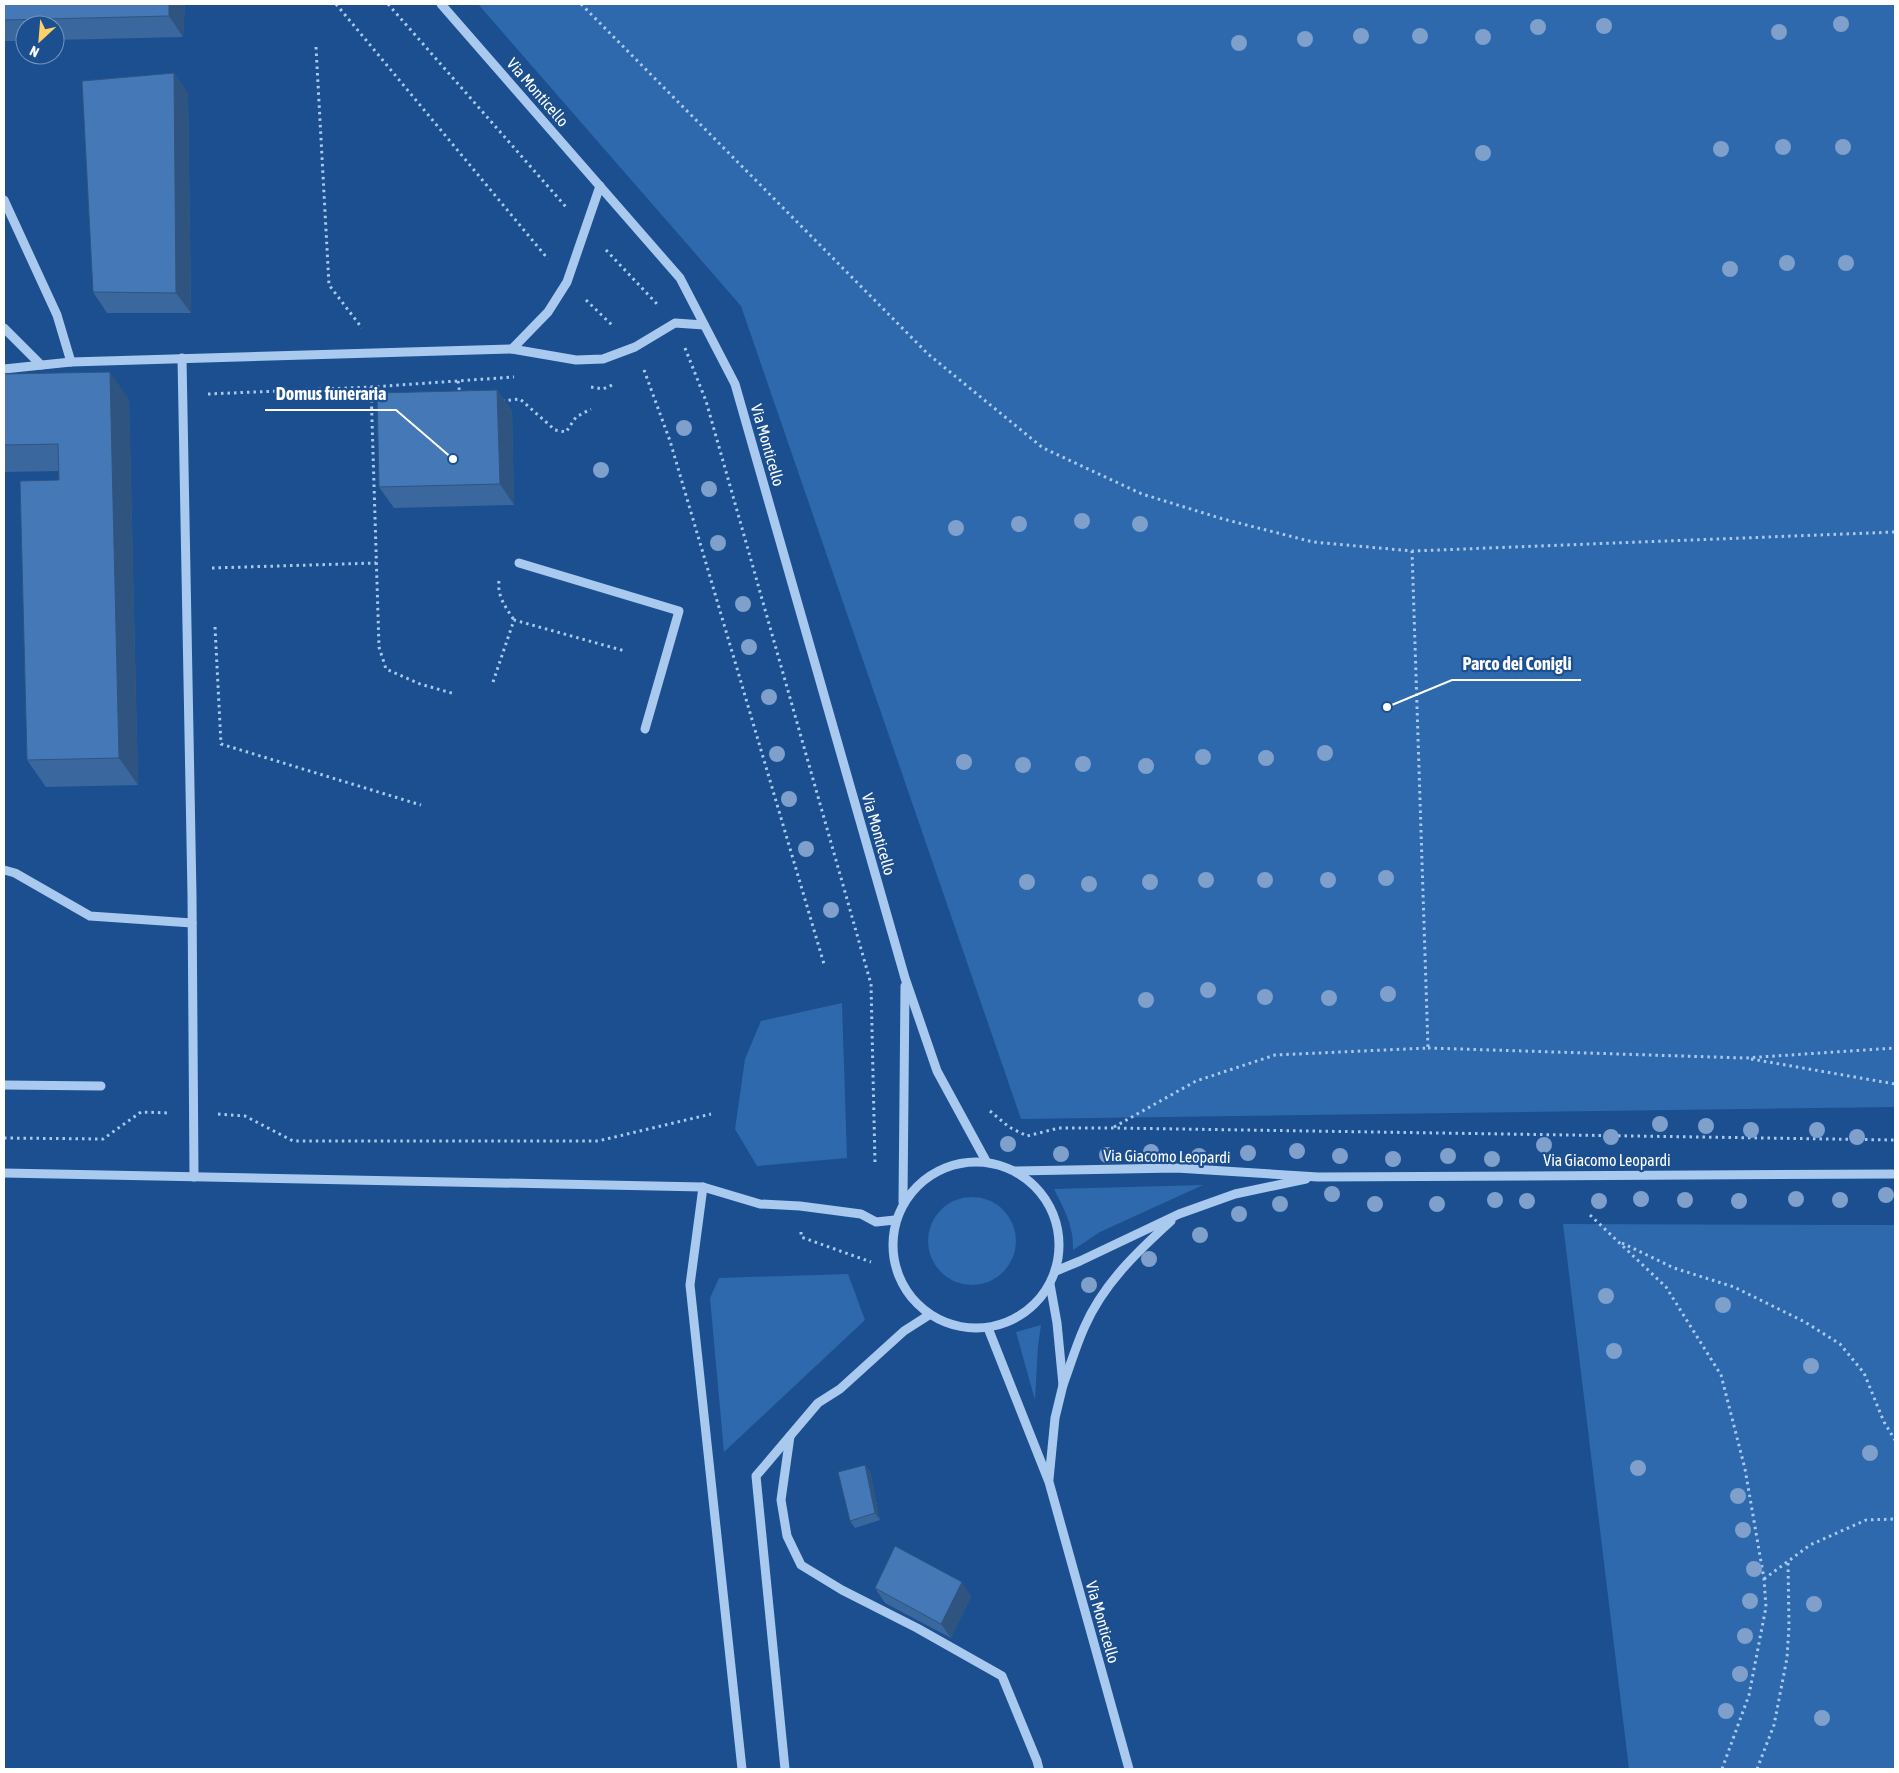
<svg xmlns="http://www.w3.org/2000/svg" width="1899" height="1773" font-family="'Asap Condensed',sans-serif">
  <style>
    .green { fill: #2e69ad }
    .lines { fill: none; stroke-linecap: round; stroke-linejoin: round }
    .path { stroke: #a9c9ee; stroke-width: 3; stroke-dasharray: 2.5 4; stroke-linecap: butt }
    .minor { stroke: #a9c9ee; stroke-width: 9 }
    .tree { fill: #7ea0ca }
    .wall { fill: #3a679d }
    .shaded-wall { fill: #305480 }
    .building { fill: #4478b7; stroke: #305480 }
    .labels { text-anchor: middle; stroke-width: 4.5; stroke-linejoin: round; paint-order: stroke }
    .street-label { font-size: 16px; fill: #fff; stroke: #1b4f8f }
    .leader { fill: none; stroke: #fff; stroke-width: 2 }
    .callout-dot { fill: #fff; stroke: #1b4f8f; stroke-width: 2 }
    .callout-label { font-size: 18px; text-anchor: middle; font-weight: bold; fill: #fff; stroke: #1b4f8f; stroke-width: 4.5; stroke-linejoin: round; paint-order: stroke }
  </style>
  <rect width="100%" height="100%" fill="#1b4f8f"/>
  <g class="green">
    <path d="M478 4H1895V1107L1021 1119 741 306Z"/>
    <path d="M842 1003 847 1158 757 1166 735 1129 745 1059 761 1021Z"/>
    <path d="M1203 1185 1100 1232 1073 1250C1074 1226 1064 1209 1054 1189Z"/>
    <circle cx="972" cy="1241" r="44"/>
    <path d="M1563 1224 1895 1225V1769H1629Z"/>
    <path d="M848 1274 865 1320 724 1452 710 1298 719 1278Z"/>
    <path d="M1041 1325 1038 1346 1035 1400 1016 1332Z"/>
  </g>
  <g class="lines">
    <g class="path">
      <path d="M336 4 548 259"/>
      <path d="M388 4 566 207"/>
      <path d="M581 4 928 354 1043 448 1142 494 1223 519 1313 542 1412 551 1895 532"/>
      <path d="M316 47 329 285 362 328"/>
      <path d="M606 250 657 304"/>
      <path d="M586 300 614 327"/>
      <path d="M685 348 706 401 871 984 875 1163"/>
      <path d="M644 370 670 441 824 964"/>
      <path d="M458 381 460 395"/>
      <path d="M371 387 379 647 386 669 420 684 455 694"/>
      <path d="M591 387 603 389 612 385"/>
      <path d="M208 394 371 387 514 377"/>
      <path d="M502 401 520 399 555 430 566 432 576 417 591 409"/>
      <path d="M212 568 376 563"/>
      <path d="M499 581C497 596 506 608 514 620"/>
      <path d="M215 627 221 744 421 805"/>
      <path d="M493 682 514 620 625 651"/>
      <path d="M1428 1048 1745 1058 1895 1048"/>
      <path d="M1751 1059 1895 1084"/>
      <path d="M990 1111 1009 1127 1027 1136 1059 1128H1114L1895 1140"/>
      <path d="M218 1114 245 1116 293 1141H598L711 1114"/>
      <path d="M1114 1127 1196 1081 1275 1055 1428 1048 1412 551"/>
      <path d="M4 1138 103 1139 141 1112 170 1113"/>
      <path d="M1590 1215 1666 1287 1721 1375 1745 1469 1764 1579 1766 1607 1749 1695 1722 1769"/>
      <path d="M801 1232V1237L871 1262"/>
      <path d="M1622 1243 1674 1268 1734 1287 1805 1322 1840 1344 1864 1373 1884 1422 1895 1440"/>
      <path d="M1764 1579 1810 1545 1866 1520 1895 1519"/>
      <path d="M1757 1769 1774 1725 1787 1658 1789 1626 1788 1561"/>
    </g>
    <g class="minor">
      <path d="M441 4 680 278 735 384 905 978 937 1071 986 1161"/>
      <path d="M4 200 57 315 71 362"/>
      <path d="M4 328 41 365"/>
      <path d="M512 349 548 312 567 282 600 186"/>
      <path d="M182 358 192 895 194 1177"/>
      <path d="M4 369 71 362 512 349 576 360 603 359 635 347 675 323 704 325"/>
      <path d="M519 563 679 611 645 729"/>
      <path d="M4 870 15 873 90 916 192 923"/>
      <path d="M4 1085 101 1086"/>
      <circle cx="976" cy="1245" r="83"/>
      <path d="M1015 1171 1176 1168 1318 1177 1895 1174"/>
      <path d="M4 1173 703 1187 760 1204 800 1206 861 1214 876 1222 895 1220"/>
      <path d="M703 1187 690 1285 742 1769"/>
      <path d="M903 1202 905 986"/>
      <path d="M1056 1271 1080 1261 1179 1214 1235 1194 1306 1179"/>
      <path d="M988 1328 1049 1482 1129 1769"/>
      <path d="M1063 1385C1070 1366 1076 1346 1084 1328 1103 1284 1137 1252 1171 1221"/>
      <path d="M790 1436 781 1500 787 1536 801 1565 842 1590 917 1628 1002 1676 1037 1761 1039 1769"/>
      <path d="M1049 1479 1055 1418 1063 1385 1057 1323 1050 1284"/>
      <path d="M785 1769 756 1476 818 1403 840 1389 904 1331 929 1315"/>
    </g>
  </g>
  <g class="tree">
    <circle cx="1841" cy="24" r="8"/>
    <circle cx="1604" cy="26" r="8"/>
    <circle cx="1538" cy="27" r="8"/>
    <circle cx="1779" cy="32" r="8"/>
    <circle cx="1361" cy="36" r="8"/>
    <circle cx="1420" cy="36" r="8"/>
    <circle cx="1483" cy="37" r="8"/>
    <circle cx="1305" cy="39" r="8"/>
    <circle cx="1239" cy="43" r="8"/>
    <circle cx="1783" cy="147" r="8"/>
    <circle cx="1843" cy="147" r="8"/>
    <circle cx="1721" cy="149" r="8"/>
    <circle cx="1483" cy="153" r="8"/>
    <circle cx="1787" cy="263" r="8"/>
    <circle cx="1846" cy="263" r="8"/>
    <circle cx="1730" cy="269" r="8"/>
    <circle cx="684" cy="428" r="8"/>
    <circle cx="601" cy="470" r="8"/>
    <circle cx="709" cy="489" r="8"/>
    <circle cx="1082" cy="521" r="8"/>
    <circle cx="1019" cy="524" r="8"/>
    <circle cx="1140" cy="524" r="8"/>
    <circle cx="956" cy="528" r="8"/>
    <circle cx="718" cy="543" r="8"/>
    <circle cx="743" cy="604" r="8"/>
    <circle cx="749" cy="647" r="8"/>
    <circle cx="769" cy="697" r="8"/>
    <circle cx="1325" cy="753" r="8"/>
    <circle cx="777" cy="754" r="8"/>
    <circle cx="1203" cy="757" r="8"/>
    <circle cx="1266" cy="758" r="8"/>
    <circle cx="964" cy="762" r="8"/>
    <circle cx="1083" cy="764" r="8"/>
    <circle cx="1023" cy="765" r="8"/>
    <circle cx="1146" cy="766" r="8"/>
    <circle cx="789" cy="799" r="8"/>
    <circle cx="806" cy="849" r="8"/>
    <circle cx="1386" cy="878" r="8"/>
    <circle cx="1206" cy="880" r="8"/>
    <circle cx="1265" cy="880" r="8"/>
    <circle cx="1328" cy="880" r="8"/>
    <circle cx="1027" cy="882" r="8"/>
    <circle cx="1150" cy="882" r="8"/>
    <circle cx="1089" cy="884" r="8"/>
    <circle cx="831" cy="910" r="8"/>
    <circle cx="1208" cy="990" r="8"/>
    <circle cx="1388" cy="994" r="8"/>
    <circle cx="1265" cy="997" r="8"/>
    <circle cx="1329" cy="998" r="8"/>
    <circle cx="1146" cy="1000" r="8"/>
    <circle cx="1660" cy="1124" r="8"/>
    <circle cx="1706" cy="1126" r="8"/>
    <circle cx="1751" cy="1130" r="8"/>
    <circle cx="1817" cy="1130" r="8"/>
    <circle cx="1611" cy="1137" r="8"/>
    <circle cx="1857" cy="1137" r="8"/>
    <circle cx="1008" cy="1144" r="8"/>
    <circle cx="1544" cy="1145" r="8"/>
    <circle cx="1297" cy="1151" r="8"/>
    <circle cx="1151" cy="1152" r="8"/>
    <circle cx="1248" cy="1153" r="8"/>
    <circle cx="1061" cy="1154" r="8"/>
    <circle cx="1107" cy="1155" r="8"/>
    <circle cx="1199" cy="1156" r="8"/>
    <circle cx="1340" cy="1156" r="8"/>
    <circle cx="1448" cy="1156" r="8"/>
    <circle cx="1393" cy="1159" r="8"/>
    <circle cx="1492" cy="1159" r="8"/>
    <circle cx="1332" cy="1194" r="8"/>
    <circle cx="1886" cy="1195" r="8"/>
    <circle cx="1641" cy="1199" r="8"/>
    <circle cx="1796" cy="1199" r="8"/>
    <circle cx="1495" cy="1200" r="8"/>
    <circle cx="1685" cy="1200" r="8"/>
    <circle cx="1840" cy="1200" r="8"/>
    <circle cx="1527" cy="1201" r="8"/>
    <circle cx="1599" cy="1201" r="8"/>
    <circle cx="1739" cy="1201" r="8"/>
    <circle cx="1280" cy="1204" r="8"/>
    <circle cx="1375" cy="1204" r="8"/>
    <circle cx="1437" cy="1204" r="8"/>
    <circle cx="1239" cy="1214" r="8"/>
    <circle cx="1200" cy="1235" r="8"/>
    <circle cx="1149" cy="1259" r="8"/>
    <circle cx="1089" cy="1285" r="8"/>
    <circle cx="1606" cy="1296" r="8"/>
    <circle cx="1723" cy="1305" r="8"/>
    <circle cx="1614" cy="1351" r="8"/>
    <circle cx="1811" cy="1366" r="8"/>
    <circle cx="1870" cy="1453" r="8"/>
    <circle cx="1638" cy="1468" r="8"/>
    <circle cx="1738" cy="1496" r="8"/>
    <circle cx="1743" cy="1530" r="8"/>
    <circle cx="1754" cy="1569" r="8"/>
    <circle cx="1750" cy="1601" r="8"/>
    <circle cx="1814" cy="1604" r="8"/>
    <circle cx="1745" cy="1636" r="8"/>
    <circle cx="1740" cy="1674" r="8"/>
    <circle cx="1726" cy="1711" r="8"/>
    <circle cx="1822" cy="1718" r="8"/>
  </g>
  <g class="wall">
    <path d="M4 4H185L183 37 55 40V25H25V41H4Z"/>
    <path d="M174 73 188 94 191 313H107L93 292Z"/>
    <path d="M4 374 129 399 138 785 46 787 27 760 59 480V471L4 472Z"/>
    <path d="M497 390 512 411 514 505 394 508 379 487Z"/>
    <path d="M865 1465 870 1472 880 1520 855 1528 850 1521Z"/>
    <path d="M875 1588 971 1596 951 1638 885 1603Z"/>
  </g>
  <g class="shaded-wall">
    <path d="M169 4H185L183 37 169 16Z"/>
    <path d="M174 73 188 94 191 313 176 293Z"/>
    <path d="M110 372 129 399 138 785 119 758Z"/>
    <path d="M497 390 512 411 514 505 500 484Z"/>
    <path d="M865 1465 870 1472 880 1520 875 1513Z"/>
    <path d="M962 1582 971 1596 951 1638 941 1624Z"/>
  </g>
  <g class="building">
    <path d="M4 4H169V16L4 20Z"/>
    <path d="M174 73 176 293 93 292 82 81Z"/>
    <path d="M110 372 119 758 27 760 20 481 59 480 58 444 4 445V374Z"/>
    <path d="M497 390 500 484 379 487 377 393Z"/>
    <path d="M865 1465 875 1513 850 1521 838 1472Z"/>
    <path d="M895 1546 962 1582 941 1624 875 1588Z"/>
  </g>
  <g class="labels">
    <g class="street-label">
      <text transform="translate(538 92) rotate(49)" y="6">Via Monticello</text>
      <text transform="translate(768 445) rotate(74)" y="6">Via Monticello</text>
      <text transform="translate(879 834) rotate(74)" y="6">Via Monticello</text>
      <text transform="translate(1167 1156) rotate(1)" y="6">Via Giacomo Leopardi</text>
      <text x="1607" y="1166">Via Giacomo Leopardi</text>
      <text transform="translate(1103 1622) rotate(74)" y="6">Via Monticello</text>
    </g>
  </g>
  <path class="leader" d="M453 459L396 410H265M1387 707L1452 680H1581"/>
  <g class="callout-dot">
    <circle cx="453" cy="459" r="5"/>
    <circle cx="1387" cy="707" r="5"/>
  </g>
  <g class="callout-label">
    <text x="331" y="400">Domus funeraria</text>
    <text x="1517" y="670">Parco dei Conigli</text>
  </g>
  <rect width="1899" height="1773" fill="none" stroke="#ffffff" stroke-width="10"/>
  <g transform="translate(40 40) rotate(206)"><circle r="24" fill="#1b4f8f" stroke="#7695bc"/>
  <path d="M0-4L9 19L0 12L-9 19Z" fill="#ffd166"/>
  <text y="-8" font-size="14" font-weight="bold" text-anchor="middle" fill="#ffffff">N</text>
  </g>
</svg>
